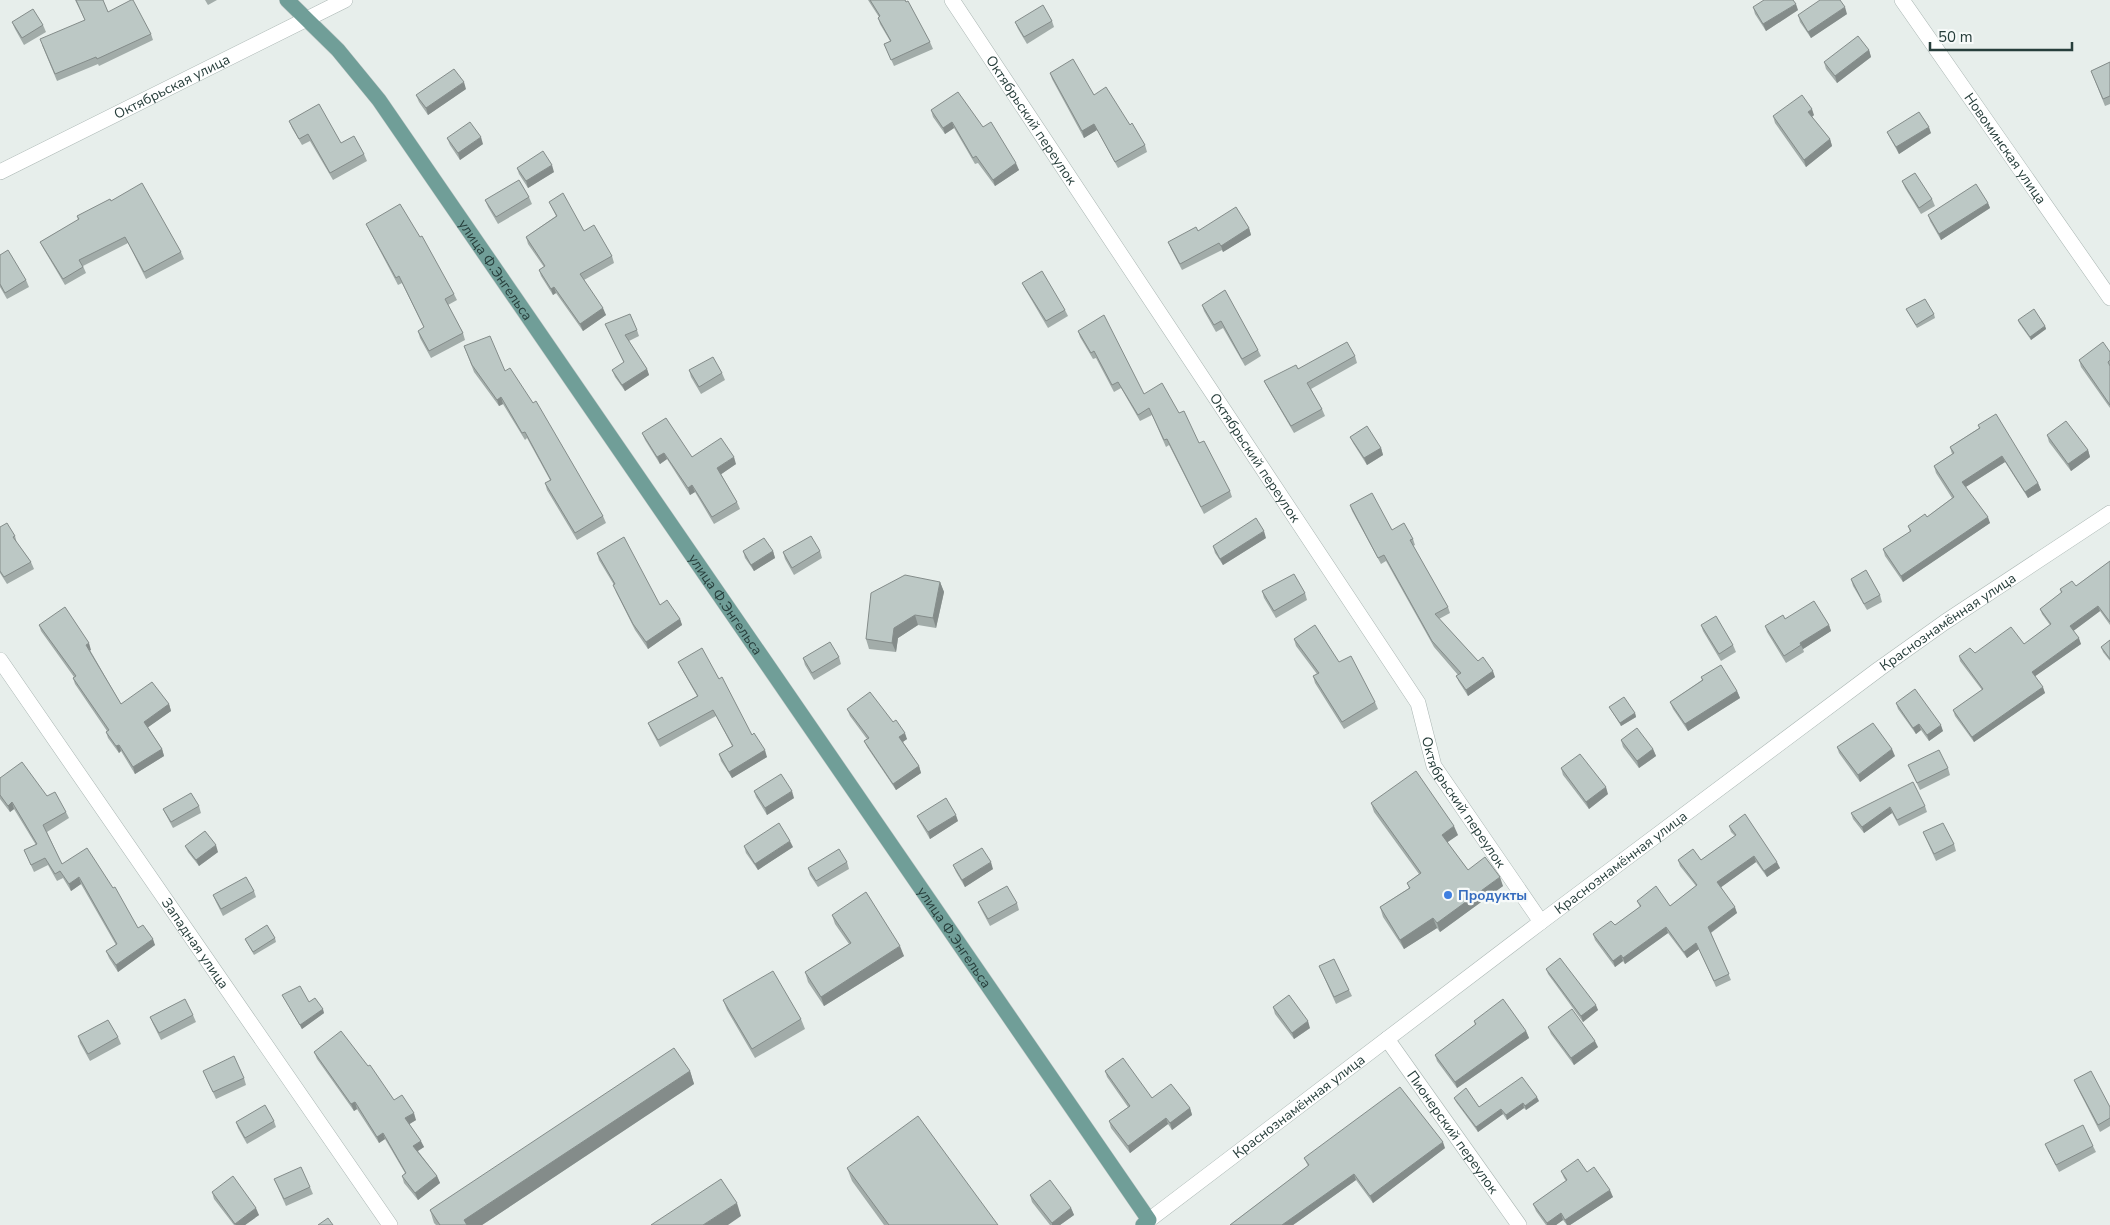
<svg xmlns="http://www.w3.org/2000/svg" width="2110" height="1225" font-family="'Nunito Sans',sans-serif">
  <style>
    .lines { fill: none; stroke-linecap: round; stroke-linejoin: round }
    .minor-casing { stroke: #aab6b3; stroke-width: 16 }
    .major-casing { stroke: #c3c9c8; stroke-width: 16 }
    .minor { stroke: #fff; stroke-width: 15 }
    .major { stroke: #709e98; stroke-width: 15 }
    .wall { fill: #a2aca9 }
    .shaded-wall { fill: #848c8a }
    .building { fill: #bcc8c5; stroke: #848c8a }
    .shop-dot { fill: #3f7fe0; stroke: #f7faf9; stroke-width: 2 }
    .labels { text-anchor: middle; stroke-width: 4.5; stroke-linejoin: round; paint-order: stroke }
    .street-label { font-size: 14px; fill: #273e3b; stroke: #f7faf9 }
    .shop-label { font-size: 14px; font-weight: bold; fill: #366cbe; stroke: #f7faf9; text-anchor: start }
  </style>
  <rect width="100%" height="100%" fill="#e7eeeb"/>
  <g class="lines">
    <g class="minor-casing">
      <g id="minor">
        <path id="s1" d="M952 0 1418 703 1434 766 1541 922"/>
        <path id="s2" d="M1902 0 2110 298"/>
        <path id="s3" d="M0 172 345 0"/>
        <path id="s4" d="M0 660 390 1225"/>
        <path id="s5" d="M1387 1039 1519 1225"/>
        <path id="s6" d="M1149 1220 1541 922 1879 669 1945 622 2110 513"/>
      </g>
    </g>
    <g class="major-casing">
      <g id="major">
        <path id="s7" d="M287 0 338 50 379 100 1149 1220 1143 1225"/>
      </g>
    </g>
    <use href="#minor" class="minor"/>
    <use href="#major" class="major"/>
  </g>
  <g class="wall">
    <path d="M75 0H103L108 12 151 34 153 40 99 66 98 64 57 81 42 45 85 20Z"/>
    <path d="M205 0H217L208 5Z"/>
    <path d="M868 0H905L930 42 933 49 894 66 884 44 890 41 880 24 878 18 879 17Z"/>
    <path d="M1753 7 1798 10 1766 31 1755 14Z"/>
    <path d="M1847 14 1811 38 1800 22 1798 15Z"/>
    <path d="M1052 21 1054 27 1027 44 1018 29 1015 22Z"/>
    <path d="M12 22 43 25 46 32 24 45 15 29Z"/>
    <path d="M1869 50 1871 57 1837 83 1826 69 1824 62Z"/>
    <path d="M2110 62V104L2105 106 2091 71Z"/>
    <path d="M1050 73 1094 95 1130 125 1145 145 1147 152 1118 168 1097 130 1084 138 1052 79Z"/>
    <path d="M466 89 428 115 419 102 416 95Z"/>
    <path d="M931 110 983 127 1019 170 995 186 978 163 975 164 954 128 945 134 933 117Z"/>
    <path d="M1814 115 1812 117 1830 139 1832 146 1806 167 1775 123 1773 116Z"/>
    <path d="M289 121 364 154 367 161 333 180 310 141 302 145 292 128Z"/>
    <path d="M1887 132 1931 133 1899 154 1890 138Z"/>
    <path d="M447 138 483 144 460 160 450 145Z"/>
    <path d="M517 168 554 172 528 188 519 174Z"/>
    <path d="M1902 181 1932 199 1935 206 1921 214 1905 188Z"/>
    <path d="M529 197 532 204 498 224 488 207 485 200Z"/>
    <path d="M111 201 181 252 184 259 146 279 128 243 83 266 86 273 65 285 43 248 40 242 78 220 77 216Z"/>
    <path d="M549 202 584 231 612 256 614 263 584 280 606 315 583 331 556 293 553 295 541 276 539 270 544 267 528 244 526 237 556 216Z"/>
    <path d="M1988 203 1990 208 1941 240 1930 221 1928 215Z"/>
    <path d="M366 224 454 294 457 300 448 305 463 333 465 340 431 358 420 338 418 331 424 328 402 283 398 285 369 230Z"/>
    <path d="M1249 228 1251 235 1223 252 1222 250 1182 270 1171 249 1168 242 1198 231Z"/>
    <path d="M0 255 26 280 29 287 7 299 0 287Z"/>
    <path d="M1022 283 1065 310 1068 316 1048 328 1025 289Z"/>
    <path d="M1202 305 1258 350 1261 356 1245 366 1223 328 1216 332 1204 311Z"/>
    <path d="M1906 309 1934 314 1935 318 1917 328Z"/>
    <path d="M2018 320 2045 326 2046 329 2031 340 2019 323Z"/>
    <path d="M605 324 637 330 639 336 629 341 647 369 649 375 625 391 615 377 612 370 624 363 608 330Z"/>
    <path d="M1078 331 1144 394 1179 413 1230 491 1232 497 1204 514 1169 445 1166 447 1152 415 1140 421 1121 388 1114 392 1096 358 1093 359 1080 337Z"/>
    <path d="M464 346 505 371 603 516 606 523 577 540 547 490 545 483 550 480 527 438 525 440 503 404 499 406 474 372Z"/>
    <path d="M2110 352V408L2081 367 2079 360Z"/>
    <path d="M1355 356 1357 363 1311 389 1322 409 1325 416 1294 433 1267 387 1264 381 1298 369Z"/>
    <path d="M689 370 722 373 725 380 701 394 691 377Z"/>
    <path d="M1978 425 2038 483 2041 490 2028 498 2005 462 1966 487 1990 523 1903 582 1885 556 1883 549 1910 532 1908 526 1927 517 1952 498 1936 473 1934 466 1952 454 1950 447 1979 428Z"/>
    <path d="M642 433 692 457 736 464 721 474 737 502 740 509 714 524 695 492 690 495 667 459 660 464 645 440Z"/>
    <path d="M2047 435 2088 450 2090 457 2071 471 2049 442Z"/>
    <path d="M1350 437 1381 448 1383 455 1367 465 1353 443Z"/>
    <path d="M1350 505 1392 530 1413 539 1415 545 1413 546 1448 607 1450 613 1439 619 1478 661 1495 677 1468 696 1459 682 1456 676 1458 675 1434 647 1386 561 1381 564 1352 511Z"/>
    <path d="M0 527 15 536 17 543 31 562 34 569 7 584 0 573Z"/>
    <path d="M1266 538 1223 565 1215 553 1213 546Z"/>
    <path d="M743 551H773L775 558 754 571 745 558Z"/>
    <path d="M820 551 822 558 794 575 785 559 783 552Z"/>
    <path d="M597 553 660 605 680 619 682 625 648 649 635 630 616 592 614 585 599 560Z"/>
    <path d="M2110 561V625L2100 611 2073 631 2081 644 2035 676 2045 693 1974 742 1955 716 1953 710 1982 690 1960 661 1959 656 2024 644 2050 625 2042 614 2040 609 2061 593 2060 589 2076 586Z"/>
    <path d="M1851 579 1880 595 1882 602 1867 610 1853 586Z"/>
    <path d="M940 582 944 592 936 628 918 625 898 638 896 652 869 649 866 639Z"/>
    <path d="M1262 591 1305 593 1307 600 1276 618 1264 598Z"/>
    <path d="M39 625 91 650H90L121 704H169L171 711 148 727 162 749 164 756 135 774 121 751 119 753 108 738 106 732 107 731 75 684 73 678 74 677 41 631Z"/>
    <path d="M1701 625 1733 645 1736 652 1721 661 1703 631Z"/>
    <path d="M1829 625 1831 631 1803 649 1804 652 1786 663 1767 632 1765 626Z"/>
    <path d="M1294 639 1339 662 1375 702 1378 709 1344 729 1315 683 1313 676 1317 674 1296 646Z"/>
    <path d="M2110 640V661L2103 652 2101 647Z"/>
    <path d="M839 657 841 664 814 680 805 665 803 658Z"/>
    <path d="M678 662 767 757 732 778 721 761 719 754 732 746 716 716 660 747 651 730 648 723 697 696 681 668Z"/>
    <path d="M1701 677 1737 691 1740 698 1688 731 1673 709 1670 702 1702 680Z"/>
    <path d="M1896 703 1943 731 1929 741 1921 730 1916 734 1898 709Z"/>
    <path d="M1609 707 1635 713 1636 717 1621 726 1611 710Z"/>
    <path d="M847 709 893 722 907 739 903 742 919 766 921 773 896 790 867 747 864 741 867 739 850 716Z"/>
    <path d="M1621 740 1653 749 1656 756 1639 768 1623 747Z"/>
    <path d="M1837 747 1895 756 1860 782 1839 753Z"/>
    <path d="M1908 765 1948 768 1950 775 1920 790Z"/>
    <path d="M1561 768 1608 794 1589 809 1563 775Z"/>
    <path d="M0 778 47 796 66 812 69 818 47 832 62 864 138 928 155 945 118 972 109 958 106 951 116 945 81 884 71 891 63 878 57 881 48 865 34 872 24 850 36 845 14 809 10 812 0 799Z"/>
    <path d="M754 791 794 798 767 815 756 797Z"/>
    <path d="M1371 803 1458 835 1447 842 1468 870 1503 886 1440 932 1437 928 1404 949 1383 917 1380 907 1409 888 1407 883 1419 874 1374 812Z"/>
    <path d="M199 806 201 813 173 828 166 815 163 809Z"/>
    <path d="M1925 806 1927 812 1899 826 1892 813 1864 833 1853 819 1851 813Z"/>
    <path d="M917 816 958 821 930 839 920 822Z"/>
    <path d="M1729 826 1780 868 1767 877 1756 862 1721 887 1737 913 1711 933 1731 980 1716 987 1699 949 1687 958 1668 933 1625 964 1623 961 1615 967 1595 940 1593 934 1615 925 1640 907 1637 901 1670 906 1696 886 1680 866 1678 860H1701L1735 836 1731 832Z"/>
    <path d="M1923 832 1954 844 1956 851 1936 861Z"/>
    <path d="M185 846 218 852 199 866 188 852Z"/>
    <path d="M744 846 793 847 758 870 746 853Z"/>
    <path d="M847 862 849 869 818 887 810 875 808 868Z"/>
    <path d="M953 865 993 869 965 887 956 872Z"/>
    <path d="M254 891 256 897 223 916 216 902 213 895Z"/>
    <path d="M978 902 1017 903 1019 910 990 926 981 909Z"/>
    <path d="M832 915 904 956 824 1006 808 982 805 972 849 944 835 924Z"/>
    <path d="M275 938 276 942 254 955 245 939Z"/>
    <path d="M1319 966 1349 990 1352 996 1336 1004Z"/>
    <path d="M1546 969 1598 1010 1583 1022 1548 974Z"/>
    <path d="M282 995 309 1002 324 1013 302 1029Z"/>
    <path d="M723 1000 801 1019 805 1029 755 1058 727 1010Z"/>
    <path d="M1273 1007 1310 1028 1294 1039 1275 1014Z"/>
    <path d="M193 1015 196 1022 161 1040 153 1024 150 1017Z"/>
    <path d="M1474 1021 1526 1031 1529 1038 1457 1088 1437 1061 1435 1055 1475 1025Z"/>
    <path d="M1548 1027 1598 1047 1574 1065 1551 1034Z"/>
    <path d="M78 1036 118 1037 121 1044 90 1061 80 1043Z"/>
    <path d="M314 1052 394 1100 416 1120 409 1124 424 1147 418 1151 437 1176 440 1183 418 1200 404 1183 402 1176 405 1173 385 1139 379 1143 357 1109 354 1111 317 1059Z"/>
    <path d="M203 1071 244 1078 246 1085 216 1099Z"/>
    <path d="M690 1071 694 1084 482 1225H436L434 1223 430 1210Z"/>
    <path d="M1105 1071 1152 1098 1190 1108 1192 1115 1172 1130 1168 1124 1130 1153 1111 1128 1109 1121 1128 1107 1107 1077Z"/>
    <path d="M2074 1080 2110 1107V1126L2100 1132 2077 1087Z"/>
    <path d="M1454 1098 1479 1107 1539 1101 1526 1110 1524 1108 1507 1120 1503 1114 1478 1132 1456 1102Z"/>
    <path d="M274 1121 276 1127 247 1144 238 1128 236 1122Z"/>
    <path d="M2045 1144 2093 1146 2096 1152 2059 1172 2048 1151Z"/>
    <path d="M1445 1148 1373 1203 1356 1180 1293 1225H1230L1308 1166 1304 1158Z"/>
    <path d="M847 1168 998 1225H884L852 1181Z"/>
    <path d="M1561 1171 1587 1172 1613 1197 1570 1225H1567L1563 1220 1556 1225H1546L1536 1211 1533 1204 1566 1181 1564 1178Z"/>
    <path d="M274 1179 310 1187 313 1194 286 1206Z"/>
    <path d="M212 1192 259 1215 245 1225H234L214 1199Z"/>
    <path d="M1030 1195 1071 1208 1074 1215 1060 1225H1050L1032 1202Z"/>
  </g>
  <g class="shaded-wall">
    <path d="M1796 4 1798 10 1766 31 1763 24Z"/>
    <path d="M1845 7 1847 14 1811 38 1808 32Z"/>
    <path d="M1869 50 1871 57 1837 83 1835 76Z"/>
    <path d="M464 82 466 89 428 115 426 108Z"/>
    <path d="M1812 109 1814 115 1810 118 1808 112Z"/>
    <path d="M952 122 954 128 945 134 943 128Z"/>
    <path d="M1094 124 1097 130 1084 138 1082 131Z"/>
    <path d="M1929 127 1931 133 1899 154 1896 147Z"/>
    <path d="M481 137 483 144 460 160 458 153Z"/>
    <path d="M1830 139 1832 146 1806 167 1804 160Z"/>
    <path d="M1016 163 1019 170 995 186 993 180Z"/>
    <path d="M552 165 554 172 528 188 526 181Z"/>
    <path d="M1988 203 1990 208 1941 240 1939 234Z"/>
    <path d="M1249 228 1251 235 1223 252 1221 246Z"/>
    <path d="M554 287 556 293 553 295 551 289Z"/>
    <path d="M603 308 606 315 583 331 580 324Z"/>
    <path d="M2045 326 2046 329 2031 340 2030 337Z"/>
    <path d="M647 369 649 375 625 391 622 385Z"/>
    <path d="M501 397 503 404 499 406 497 400Z"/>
    <path d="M1381 448 1383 455 1367 465 1364 458Z"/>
    <path d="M2088 450 2090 457 2071 471 2068 464Z"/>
    <path d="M664 453 667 459 660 464 657 457Z"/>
    <path d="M2002 456 2005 462 1964 488 1962 482Z"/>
    <path d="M734 457 736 464 720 475 717 468Z"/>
    <path d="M2038 483 2041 490 2028 498 2025 492Z"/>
    <path d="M692 485 695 492 690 495 688 488Z"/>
    <path d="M1988 517 1990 523 1903 582 1901 576Z"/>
    <path d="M1264 531 1266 538 1223 565 1220 559Z"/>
    <path d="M773 551 775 558 754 571 751 565Z"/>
    <path d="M940 582 944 592 936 628 933 618Z"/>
    <path d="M2098 606 2100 611 2072 632 2070 626Z"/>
    <path d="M915 615 918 625 898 638 896 652 892 643 894 628Z"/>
    <path d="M680 619 682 625 648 649 646 642Z"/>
    <path d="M1829 625 1831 631 1803 649 1800 643Z"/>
    <path d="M2079 638 2081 644 2034 677 2032 672Z"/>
    <path d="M89 643 91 650 89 651 86 645Z"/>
    <path d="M1493 671 1495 677 1468 696 1466 690Z"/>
    <path d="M2043 687 2045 693 1974 742 1972 737Z"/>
    <path d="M1737 691 1740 698 1688 731 1685 724Z"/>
    <path d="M169 704 171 711 147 728 144 722Z"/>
    <path d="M1635 713 1636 717 1621 726 1620 723Z"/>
    <path d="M1919 724 1921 730 1916 734 1913 728Z"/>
    <path d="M1941 725 1943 731 1929 741 1927 735Z"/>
    <path d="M905 733 907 739 901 743 899 737Z"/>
    <path d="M119 745 121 751 119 753 116 746Z"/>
    <path d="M162 749 164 756 135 774 133 767Z"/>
    <path d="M1653 749 1656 756 1639 768 1637 761Z"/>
    <path d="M1892 749 1895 756 1860 782 1858 775Z"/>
    <path d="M765 750 767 757 732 778 729 772Z"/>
    <path d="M919 766 921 773 896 790 893 784Z"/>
    <path d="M1606 787 1608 794 1589 809 1586 802Z"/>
    <path d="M792 791 794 798 767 815 765 808Z"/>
    <path d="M12 802 14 809 10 812 8 806Z"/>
    <path d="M1890 807 1892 813 1864 833 1862 827Z"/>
    <path d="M956 815 958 821 930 839 928 832Z"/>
    <path d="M1454 826 1458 835 1445 844 1442 835Z"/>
    <path d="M790 841 793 847 758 870 755 864Z"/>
    <path d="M216 845 218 852 199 866 196 860Z"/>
    <path d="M1754 856 1756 862 1720 888 1717 882Z"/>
    <path d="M991 862 993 869 965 887 962 880Z"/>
    <path d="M1777 862 1780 868 1767 877 1764 871Z"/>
    <path d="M79 877 81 884 71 891 69 884Z"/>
    <path d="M1500 877 1503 886 1440 932 1437 923Z"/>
    <path d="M1735 907 1737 913 1710 933 1708 927Z"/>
    <path d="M1433 918 1437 928 1404 949 1400 940Z"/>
    <path d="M1666 927 1668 933 1625 964 1623 958Z"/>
    <path d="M153 939 155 945 118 972 116 965Z"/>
    <path d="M1696 943 1699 949 1687 958 1684 952Z"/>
    <path d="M900 946 904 956 824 1006 821 997Z"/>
    <path d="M1621 955 1623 961 1615 967 1613 961Z"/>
    <path d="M1596 1005 1598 1010 1583 1022 1581 1016Z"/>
    <path d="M323 1009 324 1013 302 1029 300 1025Z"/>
    <path d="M1308 1021 1310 1028 1294 1039 1292 1033Z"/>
    <path d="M1526 1031 1529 1038 1457 1088 1455 1082Z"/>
    <path d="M1595 1041 1598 1047 1574 1065 1571 1058Z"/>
    <path d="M690 1071 694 1084 482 1225H466L464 1220Z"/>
    <path d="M1537 1097 1539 1101 1526 1110 1525 1106Z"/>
    <path d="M355 1102 357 1109 354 1111 351 1104Z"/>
    <path d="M1523 1103 1524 1108 1507 1120 1506 1115Z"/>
    <path d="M1190 1108 1192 1115 1172 1130 1170 1123Z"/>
    <path d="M1501 1109 1503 1114 1478 1132 1476 1127Z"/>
    <path d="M414 1113 416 1120 408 1125 405 1118Z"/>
    <path d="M1166 1118 1168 1124 1130 1153 1128 1146Z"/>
    <path d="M383 1133 385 1139 379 1143 377 1137Z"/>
    <path d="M421 1141 424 1147 416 1152 413 1146Z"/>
    <path d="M1443 1142 1445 1148 1373 1203 1370 1196Z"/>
    <path d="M1354 1174 1356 1180 1293 1225H1282Z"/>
    <path d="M437 1176 440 1183 418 1200 415 1193Z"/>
    <path d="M1610 1190 1613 1197 1570 1225H1567L1565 1220Z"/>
    <path d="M737 1203 741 1216 728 1225H703Z"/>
    <path d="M256 1208 259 1215 245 1225H236L235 1224Z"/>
    <path d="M1071 1208 1074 1215 1060 1225H1052V1223Z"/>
    <path d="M1561 1213 1563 1220 1556 1225H1547V1223Z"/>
  </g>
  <g class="building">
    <path d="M76 0H103L108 12 131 0H133L151 34 97 59 96 57 55 74 40 39 85 20Z"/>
    <path d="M870 0H905L906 2 908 1 930 42 891 60 884 44 891 41 878 18 880 16Z"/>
    <path d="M1764 0H1793L1796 4 1763 24 1753 7Z"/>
    <path d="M1820 0H1840L1845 7 1808 32 1798 15Z"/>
    <path d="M1043 5 1052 21 1024 37 1015 22Z"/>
    <path d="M33 9 43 25 22 38 12 22Z"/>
    <path d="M1858 36 1869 50 1835 76 1824 62Z"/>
    <path d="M1073 59 1094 95 1106 87 1130 125 1132 123 1145 145 1115 162 1094 124 1082 131 1050 73Z"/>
    <path d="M2110 62V96L2103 99 2091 71Z"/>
    <path d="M454 69 464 82 426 108 416 95Z"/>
    <path d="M958 92 983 127 991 122 1016 163 993 180 976 156 973 158 952 122 943 128 931 110Z"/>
    <path d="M1802 95 1812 109 1808 112 1830 139 1804 160 1773 116Z"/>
    <path d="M319 104 341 143 354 136 364 154 330 173 308 134 299 139 289 121Z"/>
    <path d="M1919 112 1929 127 1896 147 1887 132Z"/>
    <path d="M470 122 481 137 458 153 447 138Z"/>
    <path d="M543 151 552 165 526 181 517 168Z"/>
    <path d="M1915 173 1932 199 1919 208 1902 181Z"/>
    <path d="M519 180 529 197 496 217 485 200Z"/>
    <path d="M142 183 181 252 144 272 125 237 79 260 83 267 63 279 40 242 79 219 77 216 110 199 111 201Z"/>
    <path d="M1976 184 1988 203 1939 234 1928 215Z"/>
    <path d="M563 193 584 231 594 225 612 256 580 274 603 308 580 324 554 287 551 289 539 270 545 266 526 237 557 216 549 202Z"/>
    <path d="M400 204 420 237 422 236 454 294 445 299 463 333 429 351 418 331 424 327 399 276 396 278 366 224Z"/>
    <path d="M1236 207 1249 228 1221 246 1219 243 1180 264 1168 242 1196 227 1198 231Z"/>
    <path d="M8 250 26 280 5 293 0 284V255Z"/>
    <path d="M1042 271 1065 310 1046 321 1022 283Z"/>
    <path d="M1225 290 1258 350 1242 359 1221 321 1214 325 1202 305Z"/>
    <path d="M1925 299 1934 314 1916 325 1906 309Z"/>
    <path d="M2034 309 2045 326 2030 337 2018 320Z"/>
    <path d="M630 314 637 330 625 335 647 369 622 385 612 370 624 362 605 324Z"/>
    <path d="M1104 315 1144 394 1162 383 1179 413 1184 411 1199 443 1204 441 1230 491 1201 507 1167 439 1164 440 1149 408 1138 415 1118 382 1112 385 1094 351 1091 353 1078 331Z"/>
    <path d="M490 336 505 371 510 368 533 403 536 401 603 516 575 533 545 483 551 480 525 432 522 433 501 397 497 400 472 365 464 346Z"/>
    <path d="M1347 342 1355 356 1307 383 1322 409 1291 426 1264 381 1296 365 1298 369Z"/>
    <path d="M2103 342 2110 352V360L2108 362 2110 366V405L2079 360Z"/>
    <path d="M713 357 722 373 699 387 689 370Z"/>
    <path d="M1996 414 2038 483 2025 492 2002 456 1962 482 1988 517 1901 576 1883 549 1911 531 1908 526 1925 514 1927 517 1954 497 1934 466 1954 453 1950 447 1980 428 1978 425Z"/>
    <path d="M666 418 692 457 721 438 734 457 717 468 737 502 712 517 692 485 688 488 664 453 657 457 642 433Z"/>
    <path d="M2066 421 2088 450 2068 464 2047 435Z"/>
    <path d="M1367 426 1381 448 1364 458 1350 437Z"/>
    <path d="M1372 493 1392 530 1404 523 1413 539 1410 540 1448 607 1435 614 1478 661 1483 657 1493 671 1466 690 1456 676 1461 673 1432 641 1384 555 1378 558 1350 505Z"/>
    <path d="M1256 518 1264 531 1220 559 1213 546Z"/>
    <path d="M7 523 15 536 13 537 31 562 4 577 0 571V527Z"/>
    <path d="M811 536 820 551 792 568 783 552Z"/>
    <path d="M624 537 660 605 667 600 680 619 646 642 633 624 613 585 615 584 597 553Z"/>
    <path d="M764 538 773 551 751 565 743 551Z"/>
    <path d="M2110 561V622L2098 606 2070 626 2079 638 2032 672 2043 687 1972 737 1953 710 1983 689 1959 656 1970 648 1975 653 2011 627 2024 644 2051 624 2040 609 2062 592 2060 589 2072 581 2076 586Z"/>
    <path d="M1866 570 1880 595 1864 604 1851 579Z"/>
    <path d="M1294 574 1305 593 1274 611 1262 591Z"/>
    <path d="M905 575 940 582 933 618 915 615 894 628 892 643 866 639 871 593Z"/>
    <path d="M1814 601 1829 625 1800 643 1801 645 1784 656 1765 626 1783 615 1785 619Z"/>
    <path d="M65 607 89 643 86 645 121 704 152 682 169 704 144 722 162 749 133 767 119 745 116 746 106 732 109 730 73 678 76 676 39 625Z"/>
    <path d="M1716 616 1733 645 1719 654 1701 625Z"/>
    <path d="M1315 625 1339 662 1351 656 1375 702 1342 722 1313 676 1319 673 1294 639Z"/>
    <path d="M2110 640V659L2101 647Z"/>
    <path d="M830 642 839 657 812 673 803 658Z"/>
    <path d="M702 648 719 679 722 677 752 735 754 733 765 750 729 772 719 754 733 746 713 710 658 740 648 723 698 696 678 662Z"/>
    <path d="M1721 665 1737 691 1685 724 1670 702 1703 680 1701 677Z"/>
    <path d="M1915 689 1941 725 1927 735 1919 724 1913 728 1896 703Z"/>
    <path d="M870 692 893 722 896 720 905 733 899 737 919 766 893 784 864 741 869 738 847 709Z"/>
    <path d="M1624 697 1635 713 1620 723 1609 707Z"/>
    <path d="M1873 723 1892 749 1858 775 1837 747Z"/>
    <path d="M1637 728 1653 749 1637 761 1621 740Z"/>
    <path d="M1939 750 1948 768 1917 783 1908 765Z"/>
    <path d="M1580 754 1606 787 1586 802 1561 768Z"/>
    <path d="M22 762 47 796 55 792 66 812 43 825 62 864 87 848 113 888 115 887 138 928 143 925 153 939 116 965 106 951 117 944 79 877 69 884 60 871 55 874 45 858 31 865 24 850 37 844 12 802 8 806 0 795V778Z"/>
    <path d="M1416 771 1454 826 1442 835 1468 870 1485 857 1500 877 1437 923 1433 918 1400 940 1380 907 1410 888 1407 883 1421 873 1371 803Z"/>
    <path d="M781 774 792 791 765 808 754 791Z"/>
    <path d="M1913 782 1925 806 1897 820 1890 807 1862 827 1851 813Z"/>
    <path d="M191 793 199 806 171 822 163 809Z"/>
    <path d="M946 798 956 815 928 832 917 816Z"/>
    <path d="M1745 814 1777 862 1764 871 1754 856 1717 882 1735 907 1708 927 1729 974 1714 981 1696 943 1684 952 1666 927 1623 958 1621 955 1613 961 1593 934 1611 921 1615 925 1641 906 1637 901 1656 886 1670 906 1697 885 1678 860 1693 849 1701 860 1736 835 1729 826Z"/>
    <path d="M779 823 790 841 755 864 744 846Z"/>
    <path d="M1943 823 1954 844 1934 854 1923 832Z"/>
    <path d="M205 831 216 845 196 860 185 846Z"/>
    <path d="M982 848 991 862 962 880 953 865Z"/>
    <path d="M839 849 847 862 816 881 808 868Z"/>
    <path d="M246 877 254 891 221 909 213 895Z"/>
    <path d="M1007 886 1017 903 988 919 978 902Z"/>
    <path d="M866 892 900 946 821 997 805 972 851 943 832 915Z"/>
    <path d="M267 925 275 938 253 952 245 939Z"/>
    <path d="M1560 958 1596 1005 1581 1016 1546 969Z"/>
    <path d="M1334 959 1349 990 1334 997 1319 966Z"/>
    <path d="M773 971 801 1019 752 1049 723 1000Z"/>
    <path d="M300 986 309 1002 315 998 323 1009 300 1025 282 995Z"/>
    <path d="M1289 995 1308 1021 1292 1033 1273 1007Z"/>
    <path d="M185 999 193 1015 159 1033 150 1017Z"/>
    <path d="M1503 999 1526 1031 1455 1082 1435 1055 1476 1024 1474 1021Z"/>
    <path d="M1572 1009 1595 1041 1571 1058 1548 1027Z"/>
    <path d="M108 1020 118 1037 88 1054 78 1036Z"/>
    <path d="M341 1031 368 1066 370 1065 394 1100 402 1095 414 1113 405 1118 421 1141 413 1146 437 1176 415 1193 402 1176 406 1173 383 1133 377 1137 355 1102 351 1104 314 1052Z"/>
    <path d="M674 1048 690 1071 464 1220 467 1225H440L430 1210Z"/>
    <path d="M234 1056 244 1078 213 1092 203 1071Z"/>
    <path d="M1123 1058 1152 1098 1171 1084 1190 1108 1170 1123 1166 1118 1128 1146 1109 1121 1130 1106 1105 1071Z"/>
    <path d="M2091 1071 2110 1107V1118L2098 1125 2074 1080Z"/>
    <path d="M1522 1077 1537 1097 1525 1106 1523 1103 1506 1115 1501 1109 1476 1127 1454 1098 1466 1088 1479 1107Z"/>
    <path d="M1400 1087 1443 1142 1370 1196 1354 1174 1282 1225H1230L1309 1165 1304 1158Z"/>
    <path d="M265 1105 274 1121 245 1138 236 1122Z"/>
    <path d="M918 1116 998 1225H889L847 1168Z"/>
    <path d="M2083 1125 2093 1146 2056 1165 2045 1144Z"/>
    <path d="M1578 1159 1587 1172 1594 1167 1610 1190 1565 1220 1561 1213 1547 1223 1533 1204 1567 1180 1561 1171Z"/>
    <path d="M301 1167 310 1187 284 1199 274 1179Z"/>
    <path d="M233 1176 256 1208 235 1224 212 1192Z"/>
    <path d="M721 1179 737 1203 703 1225H651Z"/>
    <path d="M1050 1180 1071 1208 1052 1223 1030 1195Z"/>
    <path d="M328 1218 333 1225H318Z"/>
  </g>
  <circle class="shop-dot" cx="1448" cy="895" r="5"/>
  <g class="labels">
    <g class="street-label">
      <text dy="5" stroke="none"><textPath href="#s3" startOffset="192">Октябрьская улица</textPath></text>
      <text dy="5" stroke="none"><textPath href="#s1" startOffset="144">Октябрьский переулок</textPath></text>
      <text dy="5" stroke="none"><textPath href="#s2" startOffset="181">Новоминская улица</textPath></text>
      <text dy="5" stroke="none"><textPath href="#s7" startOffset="342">улица Ф.Энгельса</textPath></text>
      <text dy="5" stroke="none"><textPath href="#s1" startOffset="549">Октябрьский переулок</textPath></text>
      <text dy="5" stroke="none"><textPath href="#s7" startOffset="748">улица Ф.Энгельса</textPath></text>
      <text dy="5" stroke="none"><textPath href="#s6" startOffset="998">Краснознамённая улица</textPath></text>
      <text dy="5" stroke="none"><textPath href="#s1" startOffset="954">Октябрьский переулок</textPath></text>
      <text dy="5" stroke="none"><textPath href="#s6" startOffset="592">Краснознамённая улица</textPath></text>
      <text dy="5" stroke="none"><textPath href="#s7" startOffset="1152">улица Ф.Энгельса</textPath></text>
      <text dy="5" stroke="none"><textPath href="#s4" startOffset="344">Западная улица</textPath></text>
      <text dy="5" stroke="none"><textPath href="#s6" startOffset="188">Краснознамённая улица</textPath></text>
      <text dy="5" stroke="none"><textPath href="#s5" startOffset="114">Пионерский переулок</textPath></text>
    </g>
    <g class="shop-label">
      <text x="1458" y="900">Продукты</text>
    </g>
  </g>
  <path d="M1930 42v8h142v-8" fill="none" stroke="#273e3b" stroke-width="2.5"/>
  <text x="1938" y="42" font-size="15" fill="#273e3b" stroke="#f7faf9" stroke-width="4" paint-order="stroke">50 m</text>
</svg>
